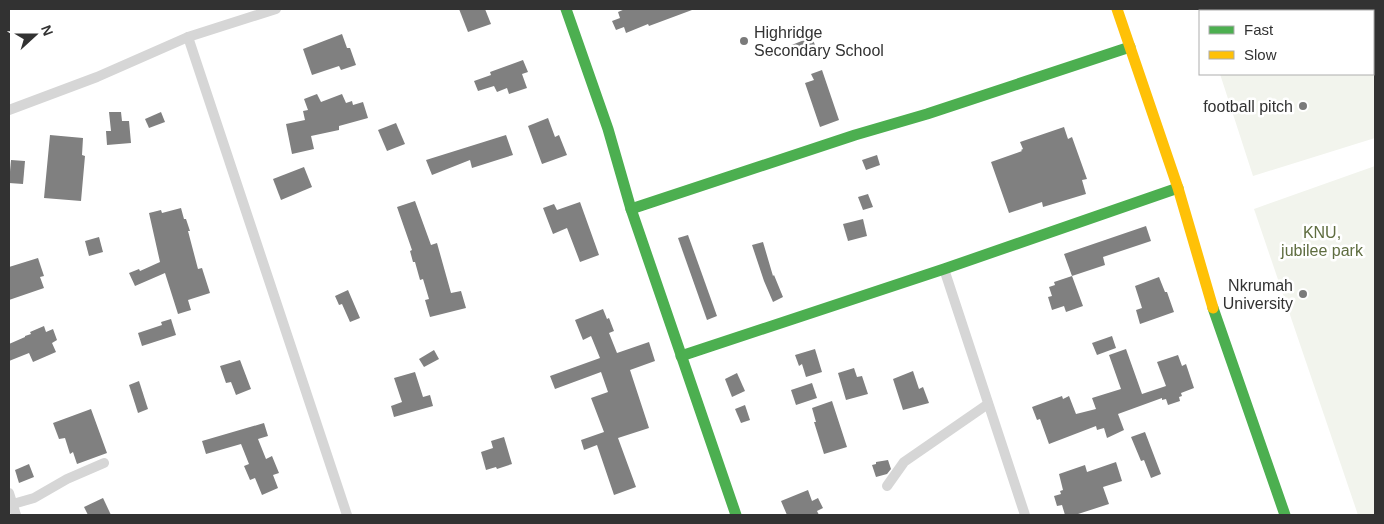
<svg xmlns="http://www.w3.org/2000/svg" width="1384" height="524" font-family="Arial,sans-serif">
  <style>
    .green { fill: #f2f4ed }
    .building { fill: #808080 }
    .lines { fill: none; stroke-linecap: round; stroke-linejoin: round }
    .street { stroke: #d6d6d6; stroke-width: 10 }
    .fast { stroke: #4caf50; stroke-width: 11 }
    .slow { stroke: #ffc107; stroke-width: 11 }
    .poi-dot { fill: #7a7a7a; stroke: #fff; stroke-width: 2 }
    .labels { text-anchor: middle; stroke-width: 5; stroke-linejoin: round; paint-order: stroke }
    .poi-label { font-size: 16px; fill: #323232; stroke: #fff; text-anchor: end }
    .park-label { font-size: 16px; fill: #5f6d40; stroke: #fff }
  </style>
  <rect width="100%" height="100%" fill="#fff"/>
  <g class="green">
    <path d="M1373 11H1375V138L1253 176 1220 74H1373Z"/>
    <path d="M1375 166V515H1358L1254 209Z"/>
  </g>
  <g class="building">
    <path d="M459 9H485L491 24 468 32Z"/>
    <path d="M625 9H692V10L649 26 648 24 626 33 624 27 616 30 612 21 620 18 618 12Z"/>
    <path d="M342 34 347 48H350L356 65 341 70 339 66 312 75 303 49Z"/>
    <path d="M812 37 816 48 794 57 789 46Z"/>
    <path d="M523 60 528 72 522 74 527 88 509 94 507 88 497 92 494 86 478 91 474 81 491 75 490 72Z"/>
    <path d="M822 70 839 120 820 127 805 83 814 80 811 74Z"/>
    <path d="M317 94 321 102 342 94 346 103 352 101 353 105 363 102 368 118 339 126V130L311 136 314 149 292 154 286 124 305 120 303 111 308 110 304 99Z"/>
    <path d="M109 112H121L122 121H129L131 143 107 145 106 131H111Z"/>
    <path d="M161 112 165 122 149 128 145 119Z"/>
    <path d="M548 118 555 137 559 135 567 155 542 164 528 126Z"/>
    <path d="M396 123 405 144 387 151 378 130Z"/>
    <path d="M1064 127 1068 139 1072 137 1087 179 1082 180 1086 194 1043 207 1042 202 1009 213 991 162 1022 151 1021 150 1023 149 1020 142Z"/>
    <path d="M50 135 83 138 82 155 85 156 81 201 44 198Z"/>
    <path d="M506 135 513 155 472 168 470 160 432 175 426 160Z"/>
    <path d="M877 155 880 165 866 170 862 160Z"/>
    <path d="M11 160 25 161 23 184 9 183Z"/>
    <path d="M304 167 312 187 281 200 273 179Z"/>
    <path d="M868 194 873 207 863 210 858 197Z"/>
    <path d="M415 201 431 245 437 243 451 293 461 291 466 308 430 317 425 300 429 299 423 279 420 280 415 262H413L410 251 412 250 397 207Z"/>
    <path d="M580 202 599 255 580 262 567 228 553 234 543 208 554 204 557 210Z"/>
    <path d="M181 208 184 219H186L190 231H188L198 269 202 268 210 293 188 300 191 310 178 314 165 273 135 286 129 273 139 269 140 271 160 262 149 213 161 210 162 213Z"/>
    <path d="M863 219 867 236 848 241 843 224Z"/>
    <path d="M1146 226 1151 241 1103 257 1105 265 1072 276 1083 306 1066 312 1064 306 1052 310 1048 297 1052 296 1049 287 1055 285 1054 282 1072 276 1064 254Z"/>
    <path d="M688 235 717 316 707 320 678 238Z"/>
    <path d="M99 237 103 252 89 256 85 241Z"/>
    <path d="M763 242 773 276 774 275 783 297 773 302 764 281 752 245Z"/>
    <path d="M38 258 44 276 40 277 44 288 9 300V267Z"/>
    <path d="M1159 277 1165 292H1167L1174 312 1140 324 1136 310 1142 308 1135 286Z"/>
    <path d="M348 290 360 318 350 322 342 304 339 305 335 296Z"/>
    <path d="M603 309 607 319 609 318 614 331 609 333 617 353 649 342 655 361 630 370 649 428 618 438 636 487 614 495 597 445 584 450 581 440 604 432 591 398 608 392 601 372 555 389 550 376 600 358 591 336 583 340 575 320Z"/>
    <path d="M171 319 176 335 142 346 138 333 162 325 161 322Z"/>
    <path d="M44 326 46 332 53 329 57 340 52 343 56 352 33 362 29 353 9 361V344L25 337V336L31 334 30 332Z"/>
    <path d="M1112 336 1116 348 1097 355 1092 343Z"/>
    <path d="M815 349 822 372 806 377 802 364 799 366 795 355Z"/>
    <path d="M1126 349 1142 394 1166 386 1157 362 1178 355 1182 366 1186 364 1194 388 1181 393 1182 396 1179 397 1180 401 1168 405 1166 399 1162 400V398L1118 414 1124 430 1107 438 1104 428 1097 430 1096 426 1049 444 1040 419 1037 420 1032 407 1062 396 1063 399 1069 396 1076 414 1096 409 1092 398 1121 389 1109 355Z"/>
    <path d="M434 350 439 359 424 367 419 359Z"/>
    <path d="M240 360 251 389 236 395 231 382 226 383 220 366Z"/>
    <path d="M854 368 857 377 862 376 868 394 846 400 838 373Z"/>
    <path d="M913 371 919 389 923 387 929 403 903 410 893 379Z"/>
    <path d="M415 372 423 397 430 395 433 406 394 417 391 406 402 402 394 378Z"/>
    <path d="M737 373 745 391 732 397 725 379Z"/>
    <path d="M139 381 148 409 138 413 129 385Z"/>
    <path d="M812 383 817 398 796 405 791 390Z"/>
    <path d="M832 401 847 447 824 454 814 422H816L812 408Z"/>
    <path d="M745 405 750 420 741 423 735 409Z"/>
    <path d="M91 409 107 453 77 464 73 452 70 454 65 438 59 439 53 423Z"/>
    <path d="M264 423 268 436 258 439 266 459 272 456 279 473 273 475 278 488 262 495 255 478 250 480 244 466 249 464 241 444 206 454 202 441Z"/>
    <path d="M1145 432 1161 474 1151 478 1144 460 1141 461 1131 437Z"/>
    <path d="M504 437 512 464 497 469 496 467 486 470 481 452 493 448 491 441Z"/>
    <path d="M888 460 891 469 887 474 876 477 872 465 876 464V462Z"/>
    <path d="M1116 462 1122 481 1103 487 1109 504 1075 515H1065L1062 505 1057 506 1054 496 1061 494 1060 491 1063 490 1059 474 1085 465 1087 472Z"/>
    <path d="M29 464 34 477 19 483 15 470Z"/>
    <path d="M808 490 812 501 818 498 823 508 817 511 819 515H787L781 501Z"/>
    <path d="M103 498 111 515H88L84 507Z"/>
  </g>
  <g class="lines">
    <g class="street">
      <path d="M188 37 347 515"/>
      <path d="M9 110 97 77 188 37 276 9"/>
      <path d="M944 269 1025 515"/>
      <path d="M887 486 904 462 988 404"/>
      <path d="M9 493 16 515"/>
      <path d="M13 504 34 498 67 479 104 463"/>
    </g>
    <g class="fast">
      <path d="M566 9 608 129 631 209 736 515"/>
      <path d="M631 209 855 135 927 114 1130 47"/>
      <path d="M1213 308 1285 515"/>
      <path d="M681 356 944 269 1178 188"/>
    </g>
    <path class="slow" d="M1117 9 1178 188 1213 308"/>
  </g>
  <g class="poi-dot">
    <circle cx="744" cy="41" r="5"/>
    <circle cx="1303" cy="106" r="5"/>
    <circle cx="1303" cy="294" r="5"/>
  </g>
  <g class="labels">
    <g class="poi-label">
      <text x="754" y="38" text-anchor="start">Highridge<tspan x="754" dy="18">Secondary School</tspan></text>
      <text x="1293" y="112">football pitch</text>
      <text x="1293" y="291">Nkrumah<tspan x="1293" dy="18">University</tspan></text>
    </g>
    <g class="park-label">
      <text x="1322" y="238">KNU,<tspan x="1322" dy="18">jubilee park</tspan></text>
    </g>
  </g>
  <rect width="1384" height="524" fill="none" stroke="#323232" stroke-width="20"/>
  <rect x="1199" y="10" width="175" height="65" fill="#ffffff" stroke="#adadad"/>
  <rect x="1209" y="26" width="25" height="8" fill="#4caf50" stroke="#adadad"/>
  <text x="1244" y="35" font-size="15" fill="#323232">Fast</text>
  <rect x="1209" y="51" width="25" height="8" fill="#ffc107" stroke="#adadad"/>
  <text x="1244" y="60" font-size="15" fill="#323232">Slow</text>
  <g transform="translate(35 35) rotate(69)" stroke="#ffffff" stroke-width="4" paint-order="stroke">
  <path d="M0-4L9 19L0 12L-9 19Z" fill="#323232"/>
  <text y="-8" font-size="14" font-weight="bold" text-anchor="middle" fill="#323232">N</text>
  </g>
</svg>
